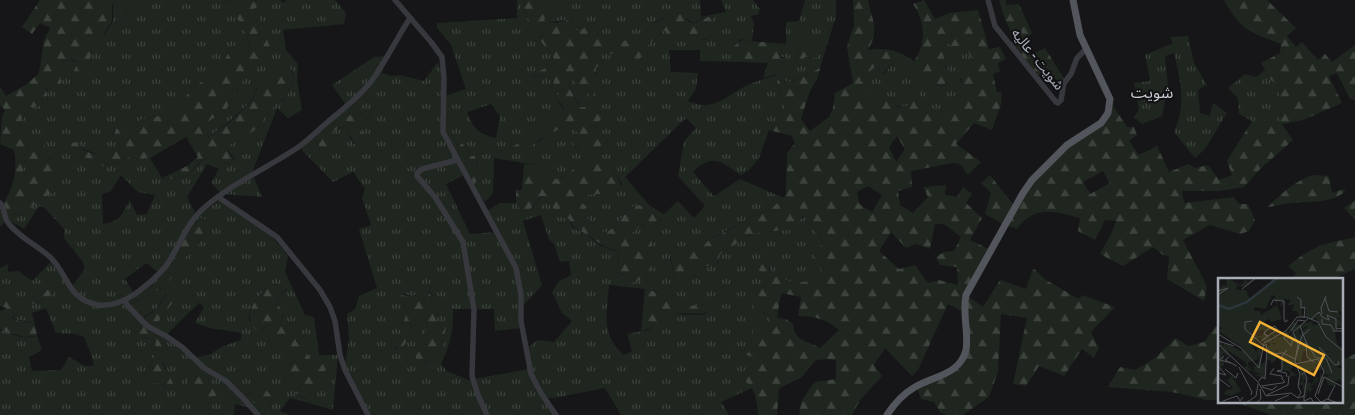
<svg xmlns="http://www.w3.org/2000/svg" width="1355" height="415" font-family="'Archivo Narrow','Noto Sans Arabic',sans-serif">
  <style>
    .grass { fill: url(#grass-tufts); fill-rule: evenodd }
    .forest { fill: url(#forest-firs); fill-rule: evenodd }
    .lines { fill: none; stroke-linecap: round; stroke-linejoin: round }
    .minor { stroke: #37383d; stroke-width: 5.5 }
    .major { stroke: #53555c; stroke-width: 7 }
    .labels { text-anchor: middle; stroke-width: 4; stroke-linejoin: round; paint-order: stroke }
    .street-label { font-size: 14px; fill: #a8adb8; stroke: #111113 }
    .quarter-label { font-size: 16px; fill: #c9ccd4; stroke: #111113 }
    .inset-river { fill: none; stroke: #2c353c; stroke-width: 2.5 }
    .inset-road { fill: none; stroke: #505258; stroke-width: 1 }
    .view { fill: #f2b134; fill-opacity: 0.15; stroke: #f2b134; stroke-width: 2.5 }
    .inset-edge { fill: none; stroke: #a8adb8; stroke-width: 2.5 }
  </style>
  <defs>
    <pattern id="grass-tufts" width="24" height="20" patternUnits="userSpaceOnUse" patternTransform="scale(1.25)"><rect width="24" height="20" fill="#1e261f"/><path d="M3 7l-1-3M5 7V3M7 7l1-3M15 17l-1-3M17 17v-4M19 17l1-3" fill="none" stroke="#3c433d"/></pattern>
    <pattern id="forest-firs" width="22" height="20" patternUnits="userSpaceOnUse" patternTransform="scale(1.25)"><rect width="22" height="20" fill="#1e261f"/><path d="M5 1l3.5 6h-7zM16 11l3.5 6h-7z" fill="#3c433d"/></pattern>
  </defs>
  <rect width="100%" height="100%" fill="#161618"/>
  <g class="grass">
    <path d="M115 0H120L121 21 125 20 132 0H227C229 9 232 10 237 17 244 26 248 35 249 46L231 47C227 54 224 66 217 71 204 82 185 88 182 107L164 115 143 119 129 126 116 129 113 133V142L120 144C117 161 85 154 77 143H71L77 157 96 159 104 167 130 157 142 159 150 158 162 178C171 180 183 179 190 173 197 168 199 159 209 158 215 158 222 162 229 164L235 159 227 149 228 146 255 130 277 102 285 99 288 93 289 86 294 81 292 70 280 66C277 71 274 78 268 81 264 83 262 82 258 86 255 90 255 95 252 99 246 108 214 135 205 138L202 132 203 127 209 121 226 110 246 74 270 46 268 43 265 27 255 13 257 0 240 4 238 0H280L284 3 286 0H335L346 13 344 24 283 30 286 50 298 64 297 80 302 110 288 118 277 108 252 173 262 197 222 194 211 183 219 169 207 164 187 197 197 216 220 200 269 233 288 256 285 272 305 315 314 317 319 355H338L333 410 290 398 280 411 290 415H273L270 403 272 399 264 389 250 392 246 395 247 403 257 404 263 415H258L255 409 235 404 234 415H0V331L5 330C12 337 28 339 37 336L42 350 29 357 32 371 61 370 69 357 85 366H94L92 357 84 337 75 334 56 333 46 308 32 313 35 325 26 321 12 319 17 312 51 295 54 292V289L52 287C45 290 38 297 29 297 19 298 11 293 0 296V268L8 264V272L18 271 32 281 51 262 71 287 85 269 83 262 64 238V229L45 208 39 206 24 229 7 219 0 227V202C5 205 7 211 12 214 20 218 31 207 37 202 42 198 48 196 54 191L55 180 62 167 51 159 43 160 44 144 41 140 29 151V173L26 175 24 174C22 169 27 146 30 139L19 131V125L27 108 44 105 48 102 47 87 52 89 61 86V62L69 60 78 62 72 75 71 87C91 74 87 63 94 43L103 39C105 31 111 27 113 20 114 13 111 7 115 0ZM121 175 138 192 155 195 147 214 137 215 130 200C121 215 121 221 103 224L102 194 111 191ZM201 218 207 226 197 247 185 257 180 267 164 287 129 305V303C137 294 148 290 157 282L194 222ZM146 263 159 273 135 295 125 279ZM275 284 283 286 287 289 277 298 283 315 280 325 284 327 288 326C294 339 303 348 310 360L323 363C321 369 318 372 317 378 314 387 317 395 312 403L295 393 302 383 295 380H287L282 372 290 366 300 353 298 352 290 353 268 341 267 334 273 325 266 326 260 331 249 320C249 304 261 291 275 284ZM172 290 183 292 173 302 152 330 168 348 163 361 170 378 166 389 160 383H151C139 368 149 371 154 357 155 353 156 345 155 341L142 337 134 327 145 316 156 309 165 295ZM199 303 204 307 195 323 210 328 241 333V340L221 347 211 354 195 358 165 336ZM193 364 209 379V385L219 389 229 387 234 397C226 401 222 396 214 396 209 396 203 398 198 396 185 391 187 373 193 364Z"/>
    <path d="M517 0H525L523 9 533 28 543 33 539 39 556 61 550 66 530 76 547 75 551 77 559 95 555 97C557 103 562 105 564 110L561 114 537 126 533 133 523 141 509 148 513 150 529 146 540 141 549 133 566 126 578 132 572 142C578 158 596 147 607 142L608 138 593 137 600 119 602 118V113L589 112 581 107 568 86 570 81 574 80 580 88 591 96 595 93 594 88 590 80 597 74 596 68 604 60 589 57 588 50C600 42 609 58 622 55L631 61 638 58 646 49V47L663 31H665L675 40C679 39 684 37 687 37 697 37 702 45 711 36L710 23 713 16 706 17 694 23 680 15C664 18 643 21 641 41L634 44 627 40 613 43 607 40 598 26H595L593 22 578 32 568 20C559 19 552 25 543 20L546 15 550 10V0H700L701 17 726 12 721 0H753L760 9 758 14 751 16 754 23 752 41 741 39 734 47 736 51 741 53 746 62 700 61V50H669L671 72 698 73 696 89 688 101C716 114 729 92 752 83 762 79 772 77 782 73V67L785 65V57H779L780 53 786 44V22L799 21 805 0H836V16L820 68 790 82 779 79V88L784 101V114L769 130 759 158 749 170 741 175C721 162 713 152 693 172L714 196 740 179 784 198 771 209H768L708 240 701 252 674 247 670 257 675 282C680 281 687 281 691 278 699 272 702 265 713 266L718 263 721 253 754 233 794 229C796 222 802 215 810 216L816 232 823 243 814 252 821 272C814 281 800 285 789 281 783 279 780 276 773 276L769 266V282L761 290V311L771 318 768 327 761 328 752 332 750 345 745 349 734 346 731 355H746L753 357 754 360 742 377 752 388 721 402 729 415H621L605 388 554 398H544L555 415H520L519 414 516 415H369L345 364 349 339 347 314 355 309 359 296 377 288 359 229 371 225 362 198 365 189 353 172 333 182 299 147 314 138 319 148 323 150 328 147C330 136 334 128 346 126L350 138 354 144 364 139 360 128 363 123 371 116 368 111 346 116 347 106 332 85 374 57 388 56 382 73 391 76 399 75 424 81 438 62 444 78 445 96 466 89 451 45 437 28V23L517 18ZM800 39 816 47 813 58 805 57 798 61 797 59 799 54 797 41ZM491 104 500 116 496 138C478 134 473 128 467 112ZM686 118 696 128 684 141 678 176 705 206 694 218 678 201 664 214 650 206 625 177ZM460 145 467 146 469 156 475 157 478 165H482L479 179 475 183 476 190 485 202 493 193 494 158 536 165V170L542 177C573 186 570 158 601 159L614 171 622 184 618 191 593 193 582 197V203L585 209 582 211V214L604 233C609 231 613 229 617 224 622 218 630 203 641 206 646 208 652 215 661 218 656 226 650 224 642 226 638 227 634 231 631 233L638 238 650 241 649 255 652 267C633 294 635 275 614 272L618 267 619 252 601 246 585 233 577 230 572 227 569 219 559 216 544 196C534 199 535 212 523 212L516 203H500L487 211 497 232 470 234 446 184 464 175 458 154 460 150ZM541 215 549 240 554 244 560 262 569 261 571 275 558 282 552 292 562 313 572 321 554 342 537 340 528 348 529 369 468 380 447 371 441 364C450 346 454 328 453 309H494L495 331 519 328 522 307 542 285 523 221ZM609 285 653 290 663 296 679 301 686 306 709 304 710 311 703 315 675 314 658 322 648 330 627 334 632 351 624 355C600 335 607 312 609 285ZM427 291 431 292 432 301 436 310 437 326 446 328 443 345 436 353 424 364 416 354C420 341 431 334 425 319 407 322 410 335 402 348L395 349 399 343 407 310 403 304 396 297 404 294 412 296Z"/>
    <path d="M1188 36 1194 63 1207 85 1198 90 1200 113 1210 116 1213 103 1227 113 1205 149 1195 158 1174 132C1187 105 1180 80 1174 53L1165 56 1168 86 1162 116 1142 124 1134 117 1139 110 1134 83 1150 81 1145 55 1173 43 1170 37Z"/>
    <path d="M944 42 953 46 965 47 975 64 974 67 958 69C960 79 962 88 966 98L963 104 957 103 943 112 937 111 928 114C922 110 918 101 919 94L909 90V106C903 107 899 107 894 104L893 98C885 96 883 100 876 102L869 96 868 83 860 82 863 77 876 66 878 67 881 74 885 73 893 63 900 61 909 69 914 61C916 66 917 73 921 77 927 84 939 88 947 84L950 73C945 68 942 51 941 43Z"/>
    <path d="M1265 70 1271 80 1279 86 1281 124 1252 121 1239 114 1238 98 1228 88 1245 74 1256 77Z"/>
  </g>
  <g class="forest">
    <path d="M40 0H115L112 5V21L105 32 103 39 94 43C91 51 91 59 88 67 86 75 80 77 80 85L73 89 71 87 72 75 78 62C73 59 66 59 61 62V87L54 90 46 87 48 102 44 105 27 108 19 125V131L26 132 30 139C27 146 22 169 24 174L26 175 29 173V151L41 140 46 148 43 160 58 159 62 167 55 180 54 191C49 196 41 198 37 202 31 208 24 213 16 215L9 213 3 204C14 187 18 169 14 150L0 144 2 117 5 110 0 105V87L6 96 27 84 38 74 40 68 44 40 50 28 40 23 32 34 22 27Z"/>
    <path d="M120 0H132L133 2 123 23 120 16Z"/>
    <path d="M227 0H238L241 4 249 1H261L255 9 256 13 265 27 268 43 270 46 261 60 246 74 226 110 209 121 203 127 202 132 205 137 207 138 230 122 249 104 254 96 259 84C272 79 274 75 282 63L288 62 294 80 289 86 287 97 277 102 255 130 228 146 227 149 235 162C224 167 215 155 204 159 199 161 196 166 193 170 186 178 172 180 162 178L187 166 198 157 186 137 150 158 142 159 130 157 104 167 96 159 71 156 69 151V144L76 142C79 146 83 150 88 152 97 155 118 157 120 144L113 142 112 139 116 129 129 126 143 119 164 115 182 107C185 88 204 82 217 71 222 67 228 54 231 47L249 46C248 22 231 18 227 0Z"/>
    <path d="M525 0H550L551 8 544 20 545 21 555 23 568 20 578 32 593 22 595 26H598L607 40 613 43 627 40 635 44 641 41C643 23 652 25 665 18 670 15 673 12 680 14 685 16 688 23 693 23 698 23 705 16 715 16L710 23 712 30 710 38 698 41 687 37 675 40 665 31H663L646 47 647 55 631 61 622 55C609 58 600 42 588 50L589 57 599 56 604 60 596 68V76L590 80 595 88V93L591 96 580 88 574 80 570 81 568 86 580 107H585L589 112H598L605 115V118L600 120 593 136 609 138C605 146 590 151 582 152L572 144 573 138 578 132 566 126C546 134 532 148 510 151L509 148 523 141 533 133 537 126 561 114 564 110 563 106 555 99V97L559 95 556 89 552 86 554 82C549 73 538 75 529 76L550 66 556 61 539 39 543 33 533 28 523 9Z"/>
    <path d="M853 0H868C872 21 880 29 868 50 886 47 899 50 914 61 927 44 925 21 913 4L924 0 935 19 949 13 978 10 989 49 1000 47 1006 59 998 63 1000 71 993 74 997 92 1002 93 1001 104 992 130 974 123 956 144 981 162 968 175 960 164 952 163 911 171 912 187 898 191 900 205 913 213 928 197 923 187 946 185 945 195 957 197 963 187 972 194 966 203 982 218 970 240 993 251 969 297 983 307 1000 280 1026 289 1033 268 1046 280 1079 299 1082 295 1115 307 1091 332 1099 348 1094 358 1082 349 1064 376 1039 366 1026 386 1013 384 1027 318 1001 314 998 372 989 397 963 415H946L940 412 934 402 921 399 917 387 955 370 967 345 963 312 948 304 918 370 912 376 885 348 874 365 882 376 860 400 852 415H799L801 402 813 384 816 382 836 379V360L827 359 816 360 801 378 781 387 779 389 777 415H758C757 406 757 395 751 387 747 382 743 380 741 374L754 360 753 357 746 355H731L729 349 734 346C751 350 750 347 752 332L758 328 768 327 770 318 765 313 754 309 752 303 756 294 769 282 765 281 758 268 759 265 766 264 774 276C780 276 783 279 789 281 800 285 813 281 821 272L814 252 823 243 816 232 810 216C799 214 798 224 794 229L754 233 721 253 716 266H706L687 281 680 283 675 282 670 253 674 247 701 252C704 244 709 238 717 236L768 209H771L786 195 787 153 795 143 792 136 769 130 784 114V101L777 81 779 79 790 82 793 81 820 68 818 77 810 91 801 119 810 131 829 117 833 108 835 93 853 83 847 47 854 25ZM944 42 953 46 965 47 975 64 974 67 971 68 967 63 958 66 959 75 962 80 961 85 966 98 963 103 957 102 943 112 937 111 928 114C918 107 921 98 918 88L915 87 909 90V106L899 107 894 104 893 98 887 97 876 102 869 96V83L867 81H860L863 77 876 66 879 67 881 75 893 63 900 61 909 69 914 62C916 66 917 73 921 77 929 86 944 89 952 79V76L946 68 941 43ZM897 136 905 149 896 162 889 147ZM868 186 882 195 872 212 859 204 857 192ZM935 224H944L961 237 954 251 944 252 936 257 940 265 957 267 958 285 939 280 928 283 915 265 899 269 879 251 891 232 906 248 916 244 930 249ZM781 293 801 297 798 316C813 316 828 319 839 330L820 348C807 340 795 342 793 324L786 319 777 318Z"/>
    <path d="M999 0H1006V5L1019 4 1032 33 1023 43 1030 55 1045 48 1065 80 1061 86 1047 69 1034 79 1010 43 1015 39 1004 17Z"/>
    <path d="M1224 0H1267L1296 28 1287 36 1296 47 1302 42 1318 60 1325 54 1332 62 1355 45V100L1350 99 1337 73 1329 76 1342 103 1303 120 1282 124 1293 140 1259 170 1244 187 1219 191H1182L1184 203 1234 197 1239 204H1248L1255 220 1249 231 1240 234 1210 225 1183 240 1207 286 1204 301 1167 279 1169 256 1163 255 1153 247 1123 266 1100 254 1113 230 1116 221 1105 220 1095 240 1078 231 1080 218C1056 212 1035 204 1017 229L1004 225 985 214 991 193 981 183 990 175 1016 208 1030 183 1074 138 1104 119 1111 103 1127 127H1134L1137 135 1129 141 1139 155 1157 146 1169 172 1189 164 1195 168 1208 165 1219 180 1232 175 1227 161 1252 121 1281 124 1279 86 1271 80 1261 63 1280 53 1281 44C1250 32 1241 31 1224 0ZM1103 171 1110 183 1090 194 1083 182Z"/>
    <path d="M745 38 749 41 786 44 779 55 780 58H786L785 65 782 67V73L763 78 768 63 746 62 741 53 735 51 734 46Z"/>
    <path d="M797 40 800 39 816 47 817 58 805 57 801 61H798L797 59 799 55Z"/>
    <path d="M347 106V116L368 111 371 115 363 123 360 128 365 139 363 142 356 145 354 143 345 126C334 128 330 136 328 147L322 152 314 138Z"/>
    <path d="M463 143 466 144 469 156H475L477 165H482L483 167 479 179 475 183 476 190 458 154 460 150V145Z"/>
    <path d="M591 159H603L614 171 622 187C615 198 593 191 582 197V203L587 207 582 212 585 217 604 233C609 231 613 229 617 224 623 218 630 203 641 206 647 208 652 215 661 218 656 226 650 224 642 226 638 227 635 231 631 233L638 238 650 241 652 250 649 253 652 267 644 278 636 282H632L623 274 612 271 613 267 618 266 619 256 617 250C602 248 598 241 586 234 577 228 575 231 569 219L559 216 544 196 540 197 529 211 523 212 516 203V190H522L524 164 536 165V170L542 177C569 185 569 165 591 159Z"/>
    <path d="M1312 175 1329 176 1332 193 1344 189 1345 192C1329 204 1311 201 1292 203 1284 204 1276 206 1268 207 1282 193 1294 182 1312 175Z"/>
    <path d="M1355 200V220L1344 208Z"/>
    <path d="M201 218 205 219 208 224 197 247 185 257 180 267 164 287 128 305C134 294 148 291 157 282L194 222Z"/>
    <path d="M1355 237V269L1332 279H1291L1296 273 1288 266 1304 254 1321 245Z"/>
    <path d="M276 284 288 287 277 298 279 306 283 313 280 325 293 328 295 332 296 341 306 351 310 359 323 363 327 369 317 376 314 403C307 401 302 395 295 393L302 383 295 380H287L282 372 290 366 300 353 294 352 285 356C281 347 271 345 265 336L272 325 266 326 258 332C238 316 258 292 276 284Z"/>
    <path d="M52 287 54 289V292L51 295 17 312 12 317V319C20 322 25 320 35 325L37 336 25 337 8 333 0 329V311L7 308 0 306V296C11 293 19 298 29 297 38 297 45 291 52 287Z"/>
    <path d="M177 288 183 292 173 302 152 330 168 348 163 364 174 385 172 389 168 390 162 384 151 383C139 368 149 370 154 357 155 353 156 345 155 341L144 337 136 339 132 332C136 321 147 317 155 310 163 303 164 291 177 288Z"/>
    <path d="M645 288 679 301 686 306 709 304 710 311C699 317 688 311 676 314 663 318 654 329 641 331Z"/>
    <path d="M429 291 436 310 437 325 446 327 443 345 436 353 422 365 419 364 415 356C419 342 431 334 425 319L420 320 411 326C408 335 407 348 396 351L407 310 403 304 394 295C402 294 407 297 412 296 418 295 423 291 429 291Z"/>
    <path d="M1216 326 1219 328V400H1207L1172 392 1108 387 1120 367 1135 370 1155 358 1176 338 1188 346 1204 342Z"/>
    <path d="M1355 354V415H1271L1233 401H1341V360Z"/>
    <path d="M193 364C207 367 208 373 209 385L219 389 229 387 236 394 235 396 229 400 215 396 201 400C199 397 194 395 192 392 185 384 188 371 193 364Z"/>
    <path d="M258 388 266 390 272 397 270 403 273 415H263L257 404 245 401 246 395Z"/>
  </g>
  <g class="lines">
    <g class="minor">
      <path d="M395 0 431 42 442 57 444 78 443 132 516 268 521 295V321L531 374 541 393 556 415"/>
      <path d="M988 0 995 26 1056 102 1058 103 1061 100 1064 83 1071 74 1077 58 1086 49"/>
      <path d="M457 160 422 169 417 173V176L435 197 463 242 474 310 472 376 478 395 487 415"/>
      <path d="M218 197 277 237 320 290 330 307 335 321 340 355 345 370 368 415"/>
      <path d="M0 203C6 209 3 218 9 224 20 238 37 245 50 257 69 275 67 300 99 305 112 307 124 301 135 294 146 286 157 277 166 266 180 246 186 223 205 207 233 183 267 168 297 148 307 141 315 133 323 126 340 111 360 97 373 79 387 59 397 38 410 18"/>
      <path d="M125 300 127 305 147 326 166 336 182 347 204 368 226 381 244 399 258 415"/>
    </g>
    <path class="major" d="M887 415C894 404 903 394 915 387 933 376 960 375 966 350 969 332 962 313 966 295L1023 193 1032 180 1067 145 1101 123 1108 113 1110 99 1080 35 1073 0"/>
  </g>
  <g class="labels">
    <g class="street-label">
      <text transform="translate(1038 59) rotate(51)" y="5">شويت - عاليه</text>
    </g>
    <g class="quarter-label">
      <text x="1152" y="98">شويت</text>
    </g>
  </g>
  <g transform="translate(1218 278)">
    <rect width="125" height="125" fill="#161618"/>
    <path d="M92 45 98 49 99 60 103 61 102 67H107L104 69 106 73 114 74 116 78 118 74 123 76 125 87 118 89 125 91V103L120 101 121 103H116L118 107 111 108 107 100 101 110 102 94 104 99 112 98 105 95V87L102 93 99 92 102 88 98 87V91L85 95 89 101 84 103 88 106 87 112 90 104 94 106 98 99 100 100 98 110V102L95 107H92L94 111 92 115 90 111 88 120 85 118 88 114 85 111V107L80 108V100L83 105 84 100 79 92 84 93 80 88 90 82V72L85 74 83 85 77 81 76 85 72 84 75 88 74 91 71 89 73 93 79 97 71 99 72 94 65 92 63 82 59 83 66 75 56 77 64 68 70 69 63 67 64 64H68L76 53 79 57 84 54ZM14 98 23 113 13 118 6 116 8 112 15 111 9 102Z" fill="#1e261f"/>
    <path d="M9 0 22 7 26 4 25 0 30 4 36 0 31 7 23 9 19 7 18 12H28L32 22 60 0H125V34L120 33 124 39 119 42 124 41 122 44H125V48H121L117 55 119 66 125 71 121 70 125 73V86L118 79 120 75 115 78V74L105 73 94 46V52L89 48 81 52 80 60 77 52 72 55 70 63 63 65 71 67 70 69H64L62 77 58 75 61 71 58 72V82L54 86 52 82 47 83 50 77 47 67 49 70 53 65 57 67 58 65H46L42 59 36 63 37 68 35 62H31L38 74 40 70 43 72V86L39 89 47 84V100L36 97 43 96 35 93 37 90 34 88 37 89 41 83 40 77 39 82 30 84 31 90 35 92 30 93 26 90 29 87 26 83 9 72 13 80 5 75 6 88 2 89 0 75 4 70 0 66 1 60 5 68 7 65 23 73 26 71 1 53 4 50 0 48V17L1 11 6 6 8 9ZM54 17 58 19 55 21 59 26 60 22H64L62 28 67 25 66 21 73 22 69 28 76 26 74 33H78L84 41V31L88 30V39L94 42 98 40 101 47 94 46 95 43 80 47 75 43 70 55 68 52 63 59H58L61 54 56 57 57 54 51 55 57 59 55 63 46 53 45 57 34 59 35 54 41 56 37 53 53 51 45 45 50 41 48 38 53 44 64 41 59 27 43 37 42 33H36L37 29 48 31Z" fill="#1e261f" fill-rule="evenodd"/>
    <path class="inset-river" d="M0 27 11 31 29 24 59 0"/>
    <path class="inset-road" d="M24 11 38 0M0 13 10 10 0 17M79 19 83 22V30L87 29 86 40M107 20 111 33 120 34M53 27 55 22 66 23V40L67 44 70 42M104 36 103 30 108 18M93 41 101 34 104 39 111 42 109 37 118 41V51L125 50M104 41V46L113 47 116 53H125M34 43 27 44V51L45 67M82 48 88 64 89 79 96 84M73 53 80 42 87 43M69 55 66 60 73 68 75 60M0 56 23 70 41 90 46 65 68 53 79 39H88L100 44 108 59 125 73M50 58 46 56 47 53 57 48 59 52M0 63 16 68M43 63 60 51M88 64 98 80M0 66 40 104 48 118 73 115 80 120 86 118V123L93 120 96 125M101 69 117 87 121 86 120 83M57 76 65 75 77 81M6 78 2 82 13 85M78 78 84 58 92 51M11 79 7 82 19 88M99 80H108L114 95M77 86 100 81 106 94 97 118 103 124M0 88 8 97 0 95M21 89 34 114 33 117M56 90 52 96 64 98V101M7 91 18 100 20 95M84 97 86 94 89 100 86 118M69 99 68 95 59 93 64 92V78L69 72M106 99 125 109M0 100 12 109M41 103 44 99 47 101 49 71 48 66 46 68M43 108 64 105 67 104 64 101M44 109 54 112 59 108M100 116 106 99M49 117 70 107 71 98M80 119 83 115 80 108 82 96 77 84 80 66 75 54 90 41M110 121 117 107M5 123 19 118 22 123 25 119M57 123 71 117M28 125 38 118 40 106M38 125 43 121 42 111M102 125 109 121 120 125"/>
    <path class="view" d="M42 44 106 77 96 97 32 64Z"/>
    <rect width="125" height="125" class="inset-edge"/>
  </g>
</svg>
